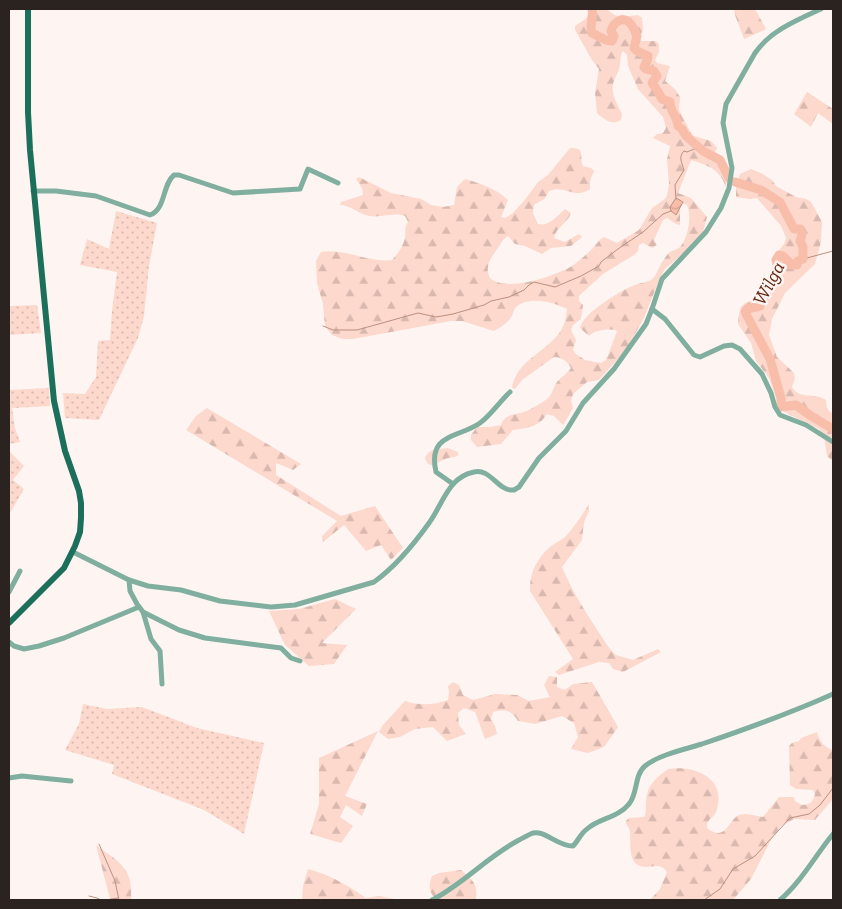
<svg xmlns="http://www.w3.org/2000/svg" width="842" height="909" font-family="'Zilla Slab',serif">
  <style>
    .grass { fill: url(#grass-dots) }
    .forest { fill: url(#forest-firs); fill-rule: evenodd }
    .water { fill: url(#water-waves); stroke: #bb9081 }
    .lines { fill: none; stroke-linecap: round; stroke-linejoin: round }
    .stream { stroke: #bb9081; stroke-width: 1 }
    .river { stroke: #f9beaa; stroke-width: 9 }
    .minor { stroke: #80afa0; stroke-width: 5 }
    .major { stroke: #1c6f5b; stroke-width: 6 }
    .labels { text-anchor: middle; stroke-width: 5; stroke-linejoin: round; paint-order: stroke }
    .water-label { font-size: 19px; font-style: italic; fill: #632913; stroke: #fef5f2 }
  </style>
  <defs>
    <pattern id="grass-dots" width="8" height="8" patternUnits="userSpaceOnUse" patternTransform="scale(1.25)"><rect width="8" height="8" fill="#fdd8cc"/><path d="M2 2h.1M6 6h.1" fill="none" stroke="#d9b9af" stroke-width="1.8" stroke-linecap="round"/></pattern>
    <pattern id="forest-firs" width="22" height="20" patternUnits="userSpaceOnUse" patternTransform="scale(1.25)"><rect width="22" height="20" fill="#fdd8cc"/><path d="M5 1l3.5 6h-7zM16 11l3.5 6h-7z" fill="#d9b9af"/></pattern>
    <pattern id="water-waves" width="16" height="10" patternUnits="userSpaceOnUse" patternTransform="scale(1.25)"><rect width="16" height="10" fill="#f9beaa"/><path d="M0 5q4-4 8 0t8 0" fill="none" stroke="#d6a392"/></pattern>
  </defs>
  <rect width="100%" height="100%" fill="#fef5f2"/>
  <g class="grass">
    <path d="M116 211 157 223 149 266 144 316 138 338 99 420 65 418 63 393 85 394 96 377 98 341 110 340 112 311 117 272 80 265 87 239 109 249Z"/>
    <path d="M37 305 41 333 9 335V306Z"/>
    <path d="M49 388 50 406 12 408 15 428 20 442 9 444V390Z"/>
    <path d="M9 451 24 466 13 480 24 489 9 515Z"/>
    <path d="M83 704 107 709 142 707 197 728 264 743 244 834 204 810 112 774 114 765 65 750 79 724Z"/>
  </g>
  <g class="forest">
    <path d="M587 9H607C616 19 625 17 638 15L642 18 643 30 639 38 642 41H656L659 44V52L655 60 657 63 670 66 665 81 675 89 680 97 679 110 691 133 694 136 711 141 717 148 715 152C717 154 720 155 722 158 729 165 728 178 726 187 720 170 708 165 691 160L678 193 691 198 707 217 703 232 685 252 665 269 660 278 644 318 626 350 599 380 587 382 573 394 571 401 573 408 563 425 554 416 547 414C539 427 527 428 513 430L501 444 477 447 471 440V435L477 427H491L501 425C505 413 517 415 527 411 533 408 539 404 544 401 553 396 552 389 557 382 561 377 567 374 571 368 567 361 562 357 554 357L522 380 515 389 512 388C515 362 547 351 560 332 565 325 566 317 567 309 554 302 527 295 515 308 514 310 513 313 512 316 508 323 501 327 494 331L462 321H451L353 339H342L332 335 325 326 323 304 317 283 316 261 321 252C346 248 368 263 392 260 398 253 403 247 405 238 406 232 404 228 408 222L405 216C393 212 382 218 369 216 359 214 350 205 340 205L341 202 363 195 362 188 356 179 359 177 391 193 421 199 431 205 443 207 454 205 457 187 465 179C482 184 495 188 508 200L501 217 505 218 512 214 524 201 538 182 548 175 570 148C586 147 579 156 583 166L591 168 594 171 590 181V189C575 200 564 184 549 191 543 203 544 198 534 205L533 213 538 224C549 227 558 215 565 209L571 213C568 223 556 227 554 238L565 242 579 234 582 237 571 246 551 248 542 254 525 246 515 244 508 236C503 239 501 243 498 248 491 258 484 266 490 278 506 293 555 276 572 266 579 261 587 254 593 248 597 244 598 240 604 237L617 243 639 230 652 208 665 199 667 195 669 184 667 159 670 146 653 138 657 134 663 133 666 128 663 117 638 89 628 66 627 55 623 51C619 57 621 63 619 70 617 75 614 79 613 84 611 94 618 106 622 114L621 120C612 126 603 119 597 113L595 93 599 69 592 60 575 30V26C581 22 586 20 589 13ZM680 203 686 204C693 213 688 239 680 247 677 250 673 250 670 252 667 254 665 258 663 261 658 267 657 276 651 280 645 283 638 283 632 286 619 292 583 313 580 328L589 336C594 330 610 328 617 331L608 355 606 360 601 363 585 360 576 354 573 350 576 340 571 330 573 325 581 319 583 305 579 301V296L603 274 634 255 638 251 639 245 643 243 652 248 657 245 654 240 663 220 667 218 676 224 680 225Z"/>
    <path d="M734 9H755L766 29 744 39 735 15Z"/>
    <path d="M807 92 833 109V124L818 113 811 127 794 114Z"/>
    <path d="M751 169 763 174 772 180 776 186 796 197 806 199 811 202 822 222 821 242 815 264 785 293 772 319 770 330 769 335 777 357 794 373 795 378 792 387C799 400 815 392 826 400 826 407 827 410 833 414V461L827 456 824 437 819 429 786 413 779 407 769 378 756 361 751 343 738 324V318L741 307 745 303 756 299 760 295 762 283 771 275 773 258 784 244 786 238 781 226 757 198 750 199 736 197V186L740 174Z"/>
    <path d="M207 408 301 464 293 470 276 463V475L341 516 375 506 403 548 391 560 381 545 366 551 344 525 323 542 322 536 337 521 186 430 196 416Z"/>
    <path d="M448 448 458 452V456L448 458 432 465 428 464 425 458C430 447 438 450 448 448Z"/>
    <path d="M589 504V511L584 522 582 540 562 567C574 596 592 622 610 649L616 655 633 660 658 649 661 652 623 672 613 669 609 663 599 662 559 675 555 672 573 659 530 591C529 574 537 558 550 547 555 543 562 540 566 536 575 526 582 515 589 504Z"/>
    <path d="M335 599 356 609 322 643 347 645 334 664 309 666 285 645 269 611 299 609Z"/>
    <path d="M549 676 557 677V687L565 690 573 684 592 682 618 727 604 747 588 753 571 749 578 737 574 723 562 716 535 724 518 721C511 710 506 709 493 712L491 719 495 726 497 734 485 739 475 712 464 708 458 713 459 725 466 734 447 741 433 727 415 729 400 737 388 739 379 732 382 726 405 701C420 706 434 705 448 700L449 693 448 686 453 682 459 685 463 695 473 700 495 694 517 695 529 701 550 697 544 685Z"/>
    <path d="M378 731 345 796 367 804 362 816 346 805 340 817 353 826 341 843 310 834 319 804V758Z"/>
    <path d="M817 732C819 741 825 748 833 750V799L815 820 794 819 781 826 772 838 751 879 733 900H650L660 889 667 872C659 860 648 871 638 865 628 859 631 841 630 832 630 827 625 825 626 821 627 820 628 819 629 818L644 817C647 812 645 807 646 801 647 785 656 778 668 769 696 765 728 779 716 812 713 819 706 819 707 828 726 843 729 819 739 815 747 812 755 816 763 817L779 797H794L795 801 802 805C811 805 813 801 815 794L813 790 796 789 790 785 789 746 792 743 799 741 801 738Z"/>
    <path d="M96 845C120 863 133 867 131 900H80L110 899Z"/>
    <path d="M308 869C331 875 347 885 366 898L379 896 400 900H302L303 886Z"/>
    <path d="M461 870C473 881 478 883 476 900H437C429 893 428 886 432 876L439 873Z"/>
  </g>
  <path class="water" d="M676 198 683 202 676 215 671 211 670 207Z"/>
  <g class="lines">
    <g class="stream">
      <path d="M676 199 675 185 684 170C682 163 678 157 684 151L687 152 694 149H701"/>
      <path d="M803 259 833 251"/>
      <path d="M323 326 333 330H357L418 313 436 317 453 314 484 305 491 301 509 297 524 290 529 285 534 282 555 287 581 276 599 266 601 262 618 249 643 232 663 214 671 211"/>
      <path d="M99 844 115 881 119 900"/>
      <path d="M89 896 97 898 101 900"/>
      <path d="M106 900 118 898"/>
      <path d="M704 900 720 889 733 869 755 856 790 818 809 814 820 805 833 788"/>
    </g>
    <g class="river">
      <path d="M592 9C594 17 589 25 592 33L606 40 612 41 614 36 611 31C613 23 622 16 629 22 633 25 635 32 637 36L634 48 637 51 648 56 647 61 644 67 646 69 654 71 657 76 652 83 657 90 662 99 670 102C670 112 677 115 678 126L682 129 686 136 703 151 720 160 729 178"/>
      <path d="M735 182 761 190 780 202 794 229H800L802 235 800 241 803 247V259L798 261 797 265H792L783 256 779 255 776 260 778 268 760 306 747 309 745 312 770 359 781 398V407L796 405 811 416 833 429"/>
    </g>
    <g class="minor">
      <path d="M33 191H56L96 196 150 215C166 209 162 185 174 175H179L233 193 300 189 308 169 338 183"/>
      <path d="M652 309 665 319 694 355 700 357 724 346 732 345 740 349 762 374 771 393 775 407 780 415 806 425 833 442"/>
      <path d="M453 484 436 472C427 433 459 438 480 423 491 415 500 401 510 392"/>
      <path d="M73 552 129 580 148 586 181 590 220 601 271 607 295 605 374 582C395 567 414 544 429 523 443 504 448 477 474 472 491 468 498 492 514 490L519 487 539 458 566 431 583 403 614 369 646 324 652 309 662 279 706 232 721 208 729 188 732 168 723 123 726 104 755 53C770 31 797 20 821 9"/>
      <path d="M129 580 130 591 137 604 143 612 179 630 205 638 281 648 291 658 300 661"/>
      <path d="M9 592 20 571"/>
      <path d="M143 612 151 639 160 651 162 684"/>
      <path d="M9 642 14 646 24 649 39 646 64 638 139 607"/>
      <path d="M9 778 22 776 71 781"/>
      <path d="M432 900C463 884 487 857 519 840 523 838 528 835 533 833 545 830 557 846 573 846 578 841 581 833 587 829 599 818 618 818 629 804 638 794 634 775 645 766 658 755 686 749 702 744 746 729 791 713 833 694"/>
      <path d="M780 900C801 882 815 856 833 834"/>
    </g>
    <path class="major" d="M9 623 64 568 75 546 80 532 81 518V503L79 491 65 451 54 401 30 150 28 112V9"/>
  </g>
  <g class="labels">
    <g class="water-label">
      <text transform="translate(768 283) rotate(-62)" y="7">Wilga</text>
    </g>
  </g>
  <rect width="842" height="909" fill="none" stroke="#2a2320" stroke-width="20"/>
</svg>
